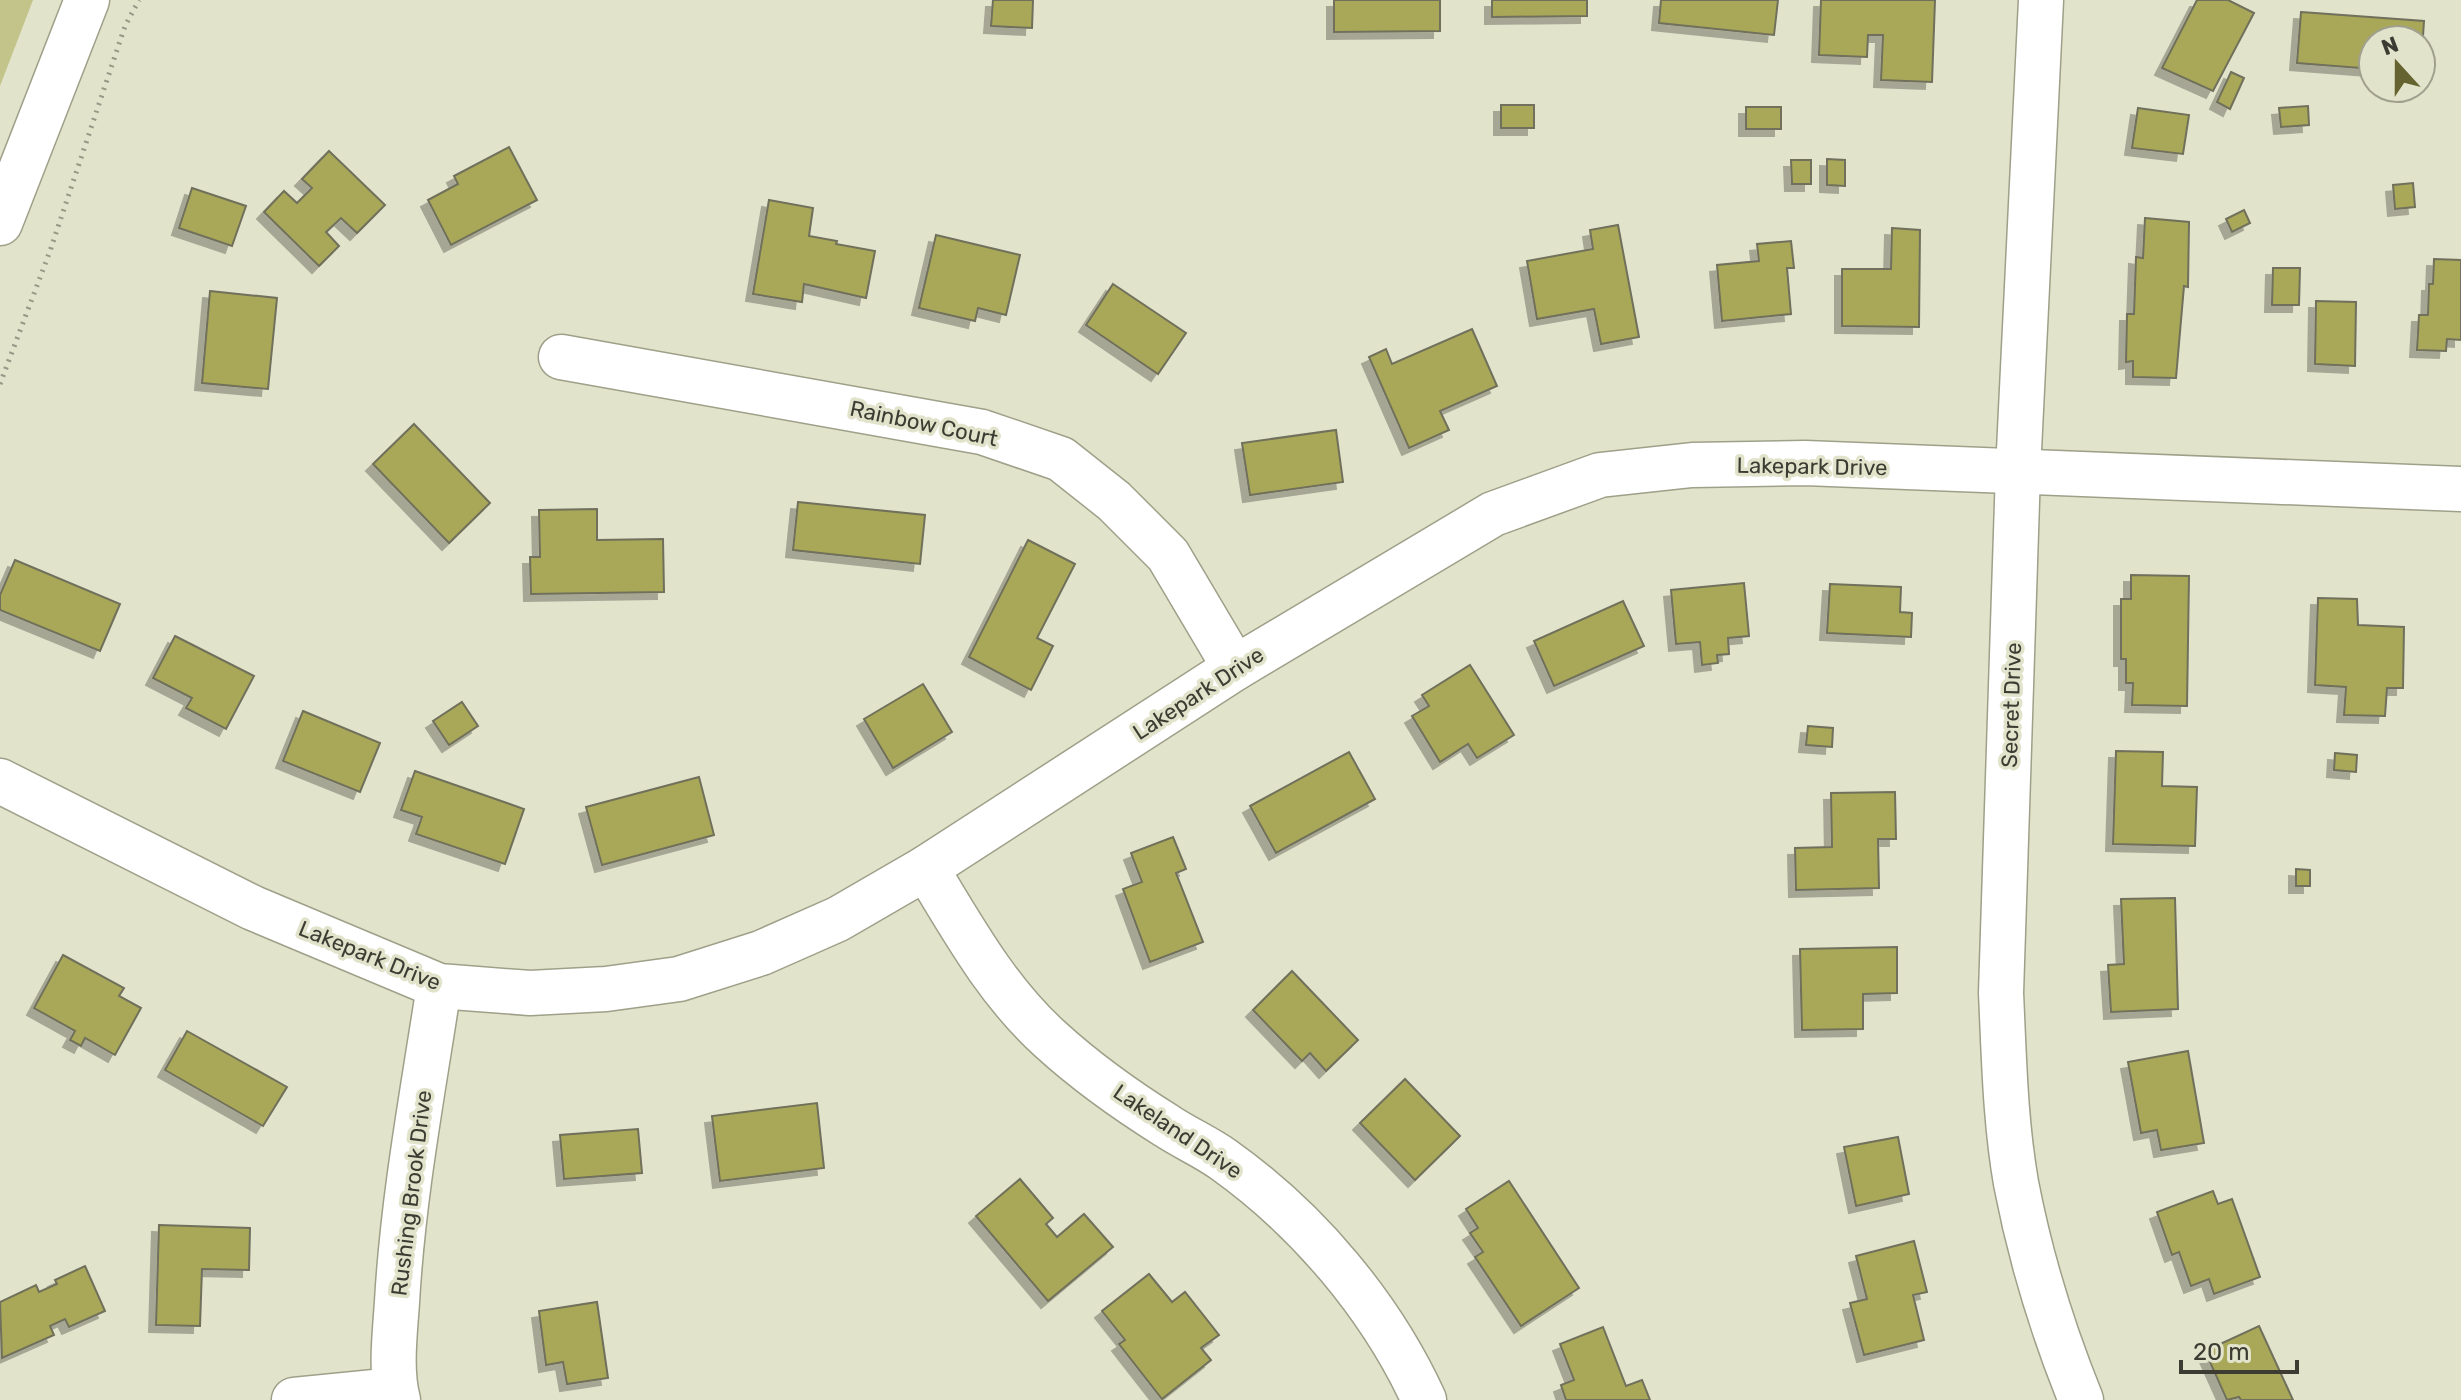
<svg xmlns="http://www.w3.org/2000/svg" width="2461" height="1400" font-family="Rubik,sans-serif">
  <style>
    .green { fill: #c3c48a }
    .building { fill: #a8a858; stroke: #70705b; stroke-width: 2; filter: url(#shadow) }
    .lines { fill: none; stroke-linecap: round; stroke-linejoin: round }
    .street-casing { stroke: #9fa089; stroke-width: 47 }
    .secondary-casing { stroke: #9fa089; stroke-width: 47 }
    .path { stroke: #979886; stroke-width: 5; stroke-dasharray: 2 6; stroke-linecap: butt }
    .street { stroke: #fff; stroke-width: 44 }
    .secondary { stroke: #fff; stroke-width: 44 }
    .labels { text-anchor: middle; stroke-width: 7; stroke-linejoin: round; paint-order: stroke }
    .street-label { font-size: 22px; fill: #3c3c33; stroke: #e2e3cb }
  </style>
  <defs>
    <filter id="shadow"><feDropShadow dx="-7" dy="7" stdDeviation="0" flood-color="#0004"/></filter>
  </defs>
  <rect width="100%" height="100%" fill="#e2e3cb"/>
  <path class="green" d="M0 0H33L0 86Z"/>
  <g class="building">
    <path d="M993 0H1033L1032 28 991 26Z"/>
    <path d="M1334 0H1440V31L1334 32Z"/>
    <path d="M1492 0H1587V16L1492 17Z"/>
    <path d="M1661 0H1778L1774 35 1659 23Z"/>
    <path d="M1821 0H1935L1932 82 1881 80 1883 35H1868L1867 57 1819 55Z"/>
    <path d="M2197 0H2228L2254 13 2213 91 2162 68Z"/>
    <path d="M2301 12 2424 21 2421 67V40H2373V69L2297 63Z"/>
    <path d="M2231 72 2244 78 2230 109 2217 102Z"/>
    <rect x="1501" y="105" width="33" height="23"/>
    <path d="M2308 106 2309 125 2281 127 2279 108Z"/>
    <rect x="1746" y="107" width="35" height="22"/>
    <path d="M2138 108 2189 115 2183 154 2132 148Z"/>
    <path d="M509 147 537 200 451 245 428 200 458 184 454 176Z"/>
    <path d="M329 151 385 205 357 233 341 218 326 232 339 246 319 266 264 212 284 191 297 203 312 188 302 179Z"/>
    <path d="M1827 159 1845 160V186L1827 185Z"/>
    <path d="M1791 160H1811V184H1792Z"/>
    <path d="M2413 183 2415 207 2395 209 2393 185Z"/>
    <path d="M192 188 246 206 232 246 179 228Z"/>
    <path d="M769 200 813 208 809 236 837 241 836 244 875 251 866 298 804 284 802 302 753 294Z"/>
    <path d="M2244 210 2250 223 2232 232 2226 219Z"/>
    <path d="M2145 218 2189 222 2188 287 2184 286 2176 378 2133 377V361L2126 362 2127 314H2134L2136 257 2143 258Z"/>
    <path d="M1618 225 1639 337 1601 344 1594 309 1537 319 1527 261 1593 249 1590 230Z"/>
    <path d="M1892 228 1920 230 1919 327 1842 326V269H1891Z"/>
    <path d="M936 235 1020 255 1006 315 978 308 975 321 919 308Z"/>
    <path d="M1791 241 1794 268H1787L1791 314 1722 321 1717 265 1759 261 1757 244Z"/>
    <path d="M2434 259 2461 260V340L2447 339 2446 351 2417 350 2419 315H2428L2429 284H2433Z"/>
    <path d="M2273 268H2300L2299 305H2272Z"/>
    <path d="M1113 284 1186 333 1158 374 1086 325Z"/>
    <path d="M210 291 277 298 268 389 202 383Z"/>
    <path d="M2316 301 2356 302 2355 366 2315 364Z"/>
    <path d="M1472 329 1497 386 1440 411 1449 430 1409 448 1369 357 1386 349 1392 364Z"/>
    <path d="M414 424 490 503 449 543 373 464Z"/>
    <path d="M1336 430 1343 482 1250 495 1242 443Z"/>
    <path d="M798 502 925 515 920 564 793 550Z"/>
    <path d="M597 509V540L663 539 664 592 531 594 530 557H540L539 510Z"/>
    <path d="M1028 540 1075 564 1037 638 1053 646 1031 690 969 657Z"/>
    <path d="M15 560 120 604 100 651 0 610V595Z"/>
    <path d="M2131 575 2189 576 2187 706 2132 705 2133 683H2126V659H2121V599H2131Z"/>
    <path d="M1744 583 1749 636 1728 638 1729 654 1717 655 1718 663 1702 665 1700 642 1676 644 1671 590Z"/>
    <path d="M1830 584 1901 587 1900 612 1912 613 1911 637 1827 633Z"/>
    <path d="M2318 598 2357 599 2358 625 2404 627 2403 688H2387L2385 716 2344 715 2346 687 2315 685Z"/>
    <path d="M1623 601 1644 646 1554 686 1534 641Z"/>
    <path d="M175 636 254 676 226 729 186 708 192 698 153 678Z"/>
    <path d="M1470 665 1514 735 1477 758 1468 744 1440 762 1412 716 1429 706 1422 695Z"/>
    <path d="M923 684 952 732 893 768 864 719Z"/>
    <path d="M462 702 478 726 449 745 433 721Z"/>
    <path d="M303 711 380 743 360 792 283 761Z"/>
    <path d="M1808 726 1833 728 1832 747 1806 745Z"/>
    <path d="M2116 751 2163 752 2162 786 2197 787 2195 846 2113 844Z"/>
    <path d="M1349 752 1375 799 1276 853 1250 806Z"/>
    <path d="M2335 753 2357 755 2356 772 2334 770Z"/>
    <path d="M415 771 524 809 505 864 416 834 422 817 401 810Z"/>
    <path d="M699 777 714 835 602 865 586 807Z"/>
    <path d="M1895 792 1896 839H1878L1879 888 1796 890 1795 848 1832 847 1831 793Z"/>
    <path d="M1173 837 1186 869 1176 873 1203 942 1150 962 1123 889 1142 882 1131 853Z"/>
    <path d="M2296 869 2310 870V886H2296Z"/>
    <path d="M2175 898 2178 1009 2111 1012 2108 965 2124 964 2121 899Z"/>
    <path d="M1897 947V993L1863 994V1029L1802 1030 1800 949Z"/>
    <path d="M63 955 124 988 119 996 141 1008 115 1055 85 1038 81 1046 70 1040 75 1031 34 1008Z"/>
    <path d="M1292 971 1358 1040 1326 1071 1310 1053 1302 1061 1253 1010Z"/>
    <path d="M187 1031 287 1087 263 1126 165 1070Z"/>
    <path d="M2188 1051 2204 1143 2161 1150 2157 1130 2141 1133 2128 1062Z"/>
    <path d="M1405 1079 1460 1136 1415 1180 1360 1123Z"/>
    <path d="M817 1103 824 1168 720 1181 712 1116Z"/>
    <path d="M638 1129 642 1173 564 1179 560 1135Z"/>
    <path d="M1898 1137 1909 1194 1856 1206 1844 1147Z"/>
    <path d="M1020 1179 1053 1218 1046 1224 1057 1237 1084 1214 1113 1247 1048 1301 976 1216Z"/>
    <path d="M1509 1181 1579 1288 1521 1326 1475 1257 1483 1252 1470 1233 1478 1228 1466 1209Z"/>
    <path d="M2213 1191 2218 1204 2232 1199 2260 1277 2214 1294 2209 1279 2191 1286 2179 1252 2172 1255 2157 1212Z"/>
    <path d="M159 1225 250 1228 249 1270 202 1269 200 1326 156 1325Z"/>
    <path d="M1914 1241 1927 1292 1913 1295 1924 1340 1864 1355 1850 1303 1867 1299 1856 1256Z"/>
    <path d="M85 1266 105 1311 69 1327 65 1319 50 1326 54 1335 2 1358 0 1302 36 1285 39 1292 57 1284 55 1280Z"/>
    <path d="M1149 1274 1172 1302 1185 1292 1219 1335 1201 1348 1211 1360 1162 1399 1119 1344 1125 1340 1102 1311Z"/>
    <path d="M597 1302 608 1378 567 1384 563 1362 546 1365 539 1311Z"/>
    <path d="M2259 1326 2293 1400H2241L2239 1397 2227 1400 2205 1351Z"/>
    <path d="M1603 1327 1626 1386 1642 1380 1650 1400H1566L1561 1385 1574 1380 1560 1344Z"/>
  </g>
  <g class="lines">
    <g class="street-casing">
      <g id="street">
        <path d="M2041 0 2018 471 2001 993C2004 1056 2005 1120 2016 1183 2030 1256 2053 1331 2081 1400"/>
        <path d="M561 357 982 432 1061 459 1114 501 1168 555 1235 668"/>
        <path d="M0 781 253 908 439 986 530 993 606 989 679 979 761 953 838 919 926 868 1235 668 1493 514 1600 475 1692 465 1805 463 2461 489"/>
        <path d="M926 868C963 929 997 991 1050 1039 1085 1071 1127 1101 1167 1126 1185 1138 1206 1147 1224 1160 1308 1220 1381 1306 1424 1400"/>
        <path d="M294 1400 395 1390"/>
        <path d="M398 1400C390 1370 395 1333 397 1302 403 1196 423 1091 439 986"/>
      </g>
    </g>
    <g class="secondary-casing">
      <path id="secondary" d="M0 223 87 0"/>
    </g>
    <path class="path" d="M0 384 50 251 125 26 139 0"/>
    <use href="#street" class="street"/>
    <use href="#secondary" class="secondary"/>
  </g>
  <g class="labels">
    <g class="street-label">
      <text transform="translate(924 423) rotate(12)" y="8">Rainbow Court</text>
      <text transform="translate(1812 466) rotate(1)" y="8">Lakepark Drive</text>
      <text transform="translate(1198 693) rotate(-33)" y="8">Lakepark Drive</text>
      <text transform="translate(2011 705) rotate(-88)" y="8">Secret Drive</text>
      <text transform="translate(370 955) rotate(22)" y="8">Lakepark Drive</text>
      <text transform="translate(1178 1131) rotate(34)" y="8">Lakeland Drive</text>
      <text transform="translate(411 1193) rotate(-83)" y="8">Rushing Brook Drive</text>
    </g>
  </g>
  <g transform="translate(2397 64) rotate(339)"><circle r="38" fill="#e2e3cb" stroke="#a0a08e" stroke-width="2"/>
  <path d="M0-6L14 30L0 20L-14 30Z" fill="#656431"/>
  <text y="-12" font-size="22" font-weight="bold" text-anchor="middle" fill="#3c3c33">N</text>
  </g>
  <path d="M2181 1360v12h116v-12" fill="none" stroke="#3c3c33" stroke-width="4"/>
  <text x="2193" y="1360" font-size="24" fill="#3c3c33" stroke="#e2e3cb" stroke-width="6" paint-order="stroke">20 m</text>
</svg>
